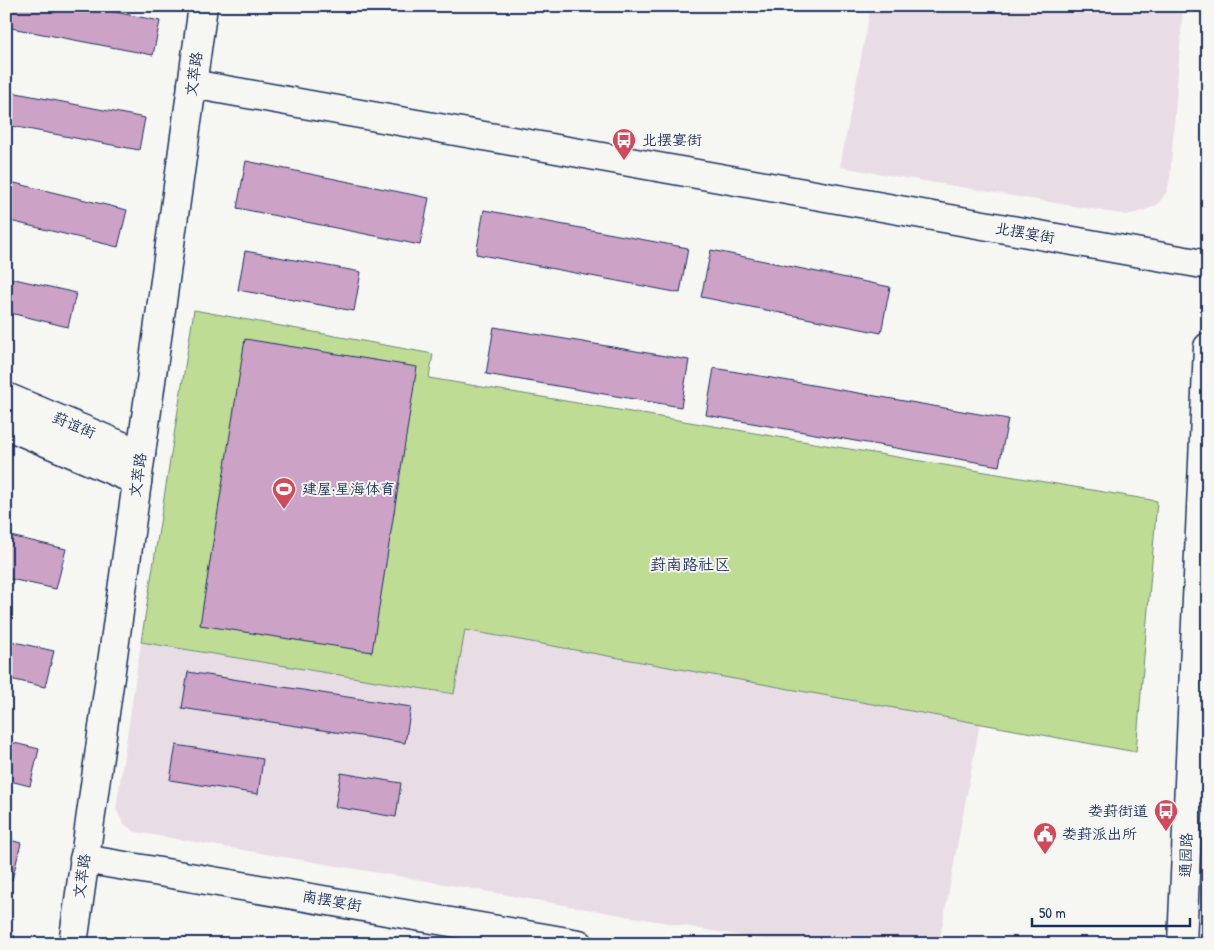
<svg xmlns="http://www.w3.org/2000/svg" width="1214" height="950" font-family="'Patrick Hand','LXGW WenKai TC',sans-serif">
  <style>
    .built { fill: #e9dde5 }
    .green { fill: #bedc94; stroke: #6c8679 }
    .building { fill: #cca2c7; stroke: #1b2f5e }
    .lines { fill: none; stroke-linecap: round; stroke-linejoin: round }
    .minor-casing { stroke: #1b2f5e; stroke-width: 31 }
    .major-casing { stroke: #1b2f5e; stroke-width: 31 }
    .minor { stroke: #f6f6f2; stroke-width: 28 }
    .major { stroke: #f6f6f2; stroke-width: 28 }
    .labels { text-anchor: middle; stroke-width: 4; stroke-linejoin: round; paint-order: stroke }
    .street-label { font-size: 15px; fill: #1b2f5e; stroke: #f6f6f2 }
    .poi-label { font-size: 15px; fill: #1b2f5e; stroke: #f6f6f2; text-anchor: start }
    .neighbourhood-label { font-size: 16px; fill: #1b2f5e; stroke: #f6f6f2 }
  </style>
  <rect width="100%" height="100%" fill="#f6f6f2"/>
  <filter id="ink" filterUnits="userSpaceOnUse"><feTurbulence type="fractalNoise" baseFrequency=".02" numOctaves="2"/><feDisplacementMap in="SourceGraphic" scale="10" xChannelSelector="R" yChannelSelector="G"/><feConvolveMatrix kernelMatrix="1 2 1 2 8 2 1 2 1" color-interpolation-filters="sRGB"/></filter>
  <g filter="url(#ink)">
    <g class="built">
      <path d="M871 6H1183L1170 179 1166 193 1157 205 1143 211 1127 215 840 167Z"/>
      <path d="M465 629 980 723 939 944H787L421 880 135 832 123 823 116 809 141 642 453 694Z"/>
    </g>
    <path class="green" d="M194 310 433 354 429 378 1157 501 1136 752 465 630 454 694 141 642Z"/>
    <g class="building">
      <path d="M6 6H84L160 21 153 55 6 27Z"/>
      <path d="M6 91 145 118 139 150 6 125Z"/>
      <path d="M246 161 429 198 420 245 237 208Z"/>
      <path d="M6 181 127 210 118 247 6 220Z"/>
      <path d="M484 210 688 248 680 293 476 254Z"/>
      <path d="M711 250 890 287 881 333 701 297Z"/>
      <path d="M245 251 361 272 354 311 238 290Z"/>
      <path d="M6 277 76 293 68 327 6 312Z"/>
      <path d="M494 327 689 360 681 407 486 374Z"/>
      <path d="M245 339 417 367 372 652 200 625Z"/>
      <path d="M714 368 1008 419 999 466 706 415Z"/>
      <path d="M6 535 66 549 56 589 6 578Z"/>
      <path d="M6 640 54 651 45 687 6 678Z"/>
      <path d="M188 672 411 707 405 743 182 708Z"/>
      <path d="M6 741 39 749 30 786 6 780Z"/>
      <path d="M176 745 263 759 258 794 170 780Z"/>
      <path d="M341 773 401 783 396 817 335 807Z"/>
      <path d="M6 839 21 843 12 880 6 879Z"/>
      <path d="M6 934 15 936 13 944H6Z"/>
    </g>
    <g class="lines">
      <g class="minor-casing">
        <g id="minor">
          <path d="M192 84 1208 265"/>
          <path d="M84 859 579 944"/>
        </g>
      </g>
      <g class="major-casing">
        <g id="major">
          <path d="M6 397 141 454"/>
          <path d="M6 425 137 481"/>
          <path d="M73 944 203 6"/>
          <path d="M1182 944 1208 347"/>
        </g>
      </g>
      <use href="#minor" class="minor"/>
      <use href="#major" class="major"/>
    </g>
  </g>
  <defs>
    <g id="bus-pin" transform="scale(1.25)"><path d="M0 17L-7.5 6A9.5 9.5 0 1 1 7.5 6Z" fill="#d1495b" stroke="#f6f6f2"/><path d="M-5-6H5V4H4V6H2V4H-2V6H-4V4H-5ZM-3.5-4V0h7V-4ZM-3.5 1.2v1.5H-2V1.2ZM2 1.2v1.5H3.5V1.2Z" fill="#fff"/></g>
    <g id="stadium-pin" transform="scale(1.25)"><path d="M0 17L-7.5 6A9.5 9.5 0 1 1 7.5 6Z" fill="#d1495b" stroke="#f6f6f2"/><path d="M0-5a6.5 5 0 1 0 0 10a6.5 5 0 1 0 0-10ZM-3.5-1.8h7v3.6h-7Z" fill="#fff"/></g>
    <g id="civic-pin" transform="scale(1.25)"><path d="M0 17L-7.5 6A9.5 9.5 0 1 1 7.5 6Z" fill="#d1495b" stroke="#f6f6f2"/><path d="M-.6-6.5H3V-4.5H.6V-3L4-1V1h2V6H-6V1h2V-1L-.6-3ZM-1.2 2.5V6h2.4V2.5Z" fill="#fff"/></g>
  </defs>
  <g fill-rule="evenodd">
    <use href="#bus-pin" x="624" y="140"/>
    <use href="#stadium-pin" x="284" y="489"/>
    <use href="#bus-pin" x="1166" y="811"/>
    <use href="#civic-pin" x="1045" y="834"/>
  </g>
  <g class="labels">
    <g class="street-label">
      <text transform="translate(194 74) rotate(-82)" y="5">文萃路</text>
      <text transform="translate(1025 233) rotate(10)" y="5">北摆宴街</text>
      <text transform="translate(74 425) rotate(23)" y="5">葑谊街</text>
      <text transform="translate(138 475) rotate(-82)" y="5">文萃路</text>
      <text transform="translate(1186 855) rotate(-88)" y="5">通园路</text>
      <text transform="translate(82 876) rotate(-82)" y="5">文萃路</text>
      <text transform="translate(332 901) rotate(10)" y="5">南摆宴街</text>
    </g>
    <g class="poi-label">
      <text x="642" y="145">北摆宴街</text>
      <text x="302" y="494">建屋·星海体育</text>
      <text x="1148" y="816" text-anchor="end">娄葑街道</text>
      <text x="1062" y="839">娄葑派出所</text>
    </g>
    <g class="neighbourhood-label">
      <text x="690" y="570">葑南路社区</text>
    </g>
  </g>
  <rect width="1214" height="950" fill="none" stroke="#f6f6f2" stroke-width="25"/>
  <rect x="12" y="12" width="1189" height="925" fill="none" stroke="#1b2f5e" stroke-width="2" filter="url(#ink)"/>
  <path d="M1032 918v8h158v-8" fill="none" stroke="#1b2f5e" stroke-width="2.5"/>
  <text x="1039" y="918" font-size="15" fill="#1b2f5e" stroke="#f6f6f2" stroke-width="4" paint-order="stroke">50 m</text>
</svg>
